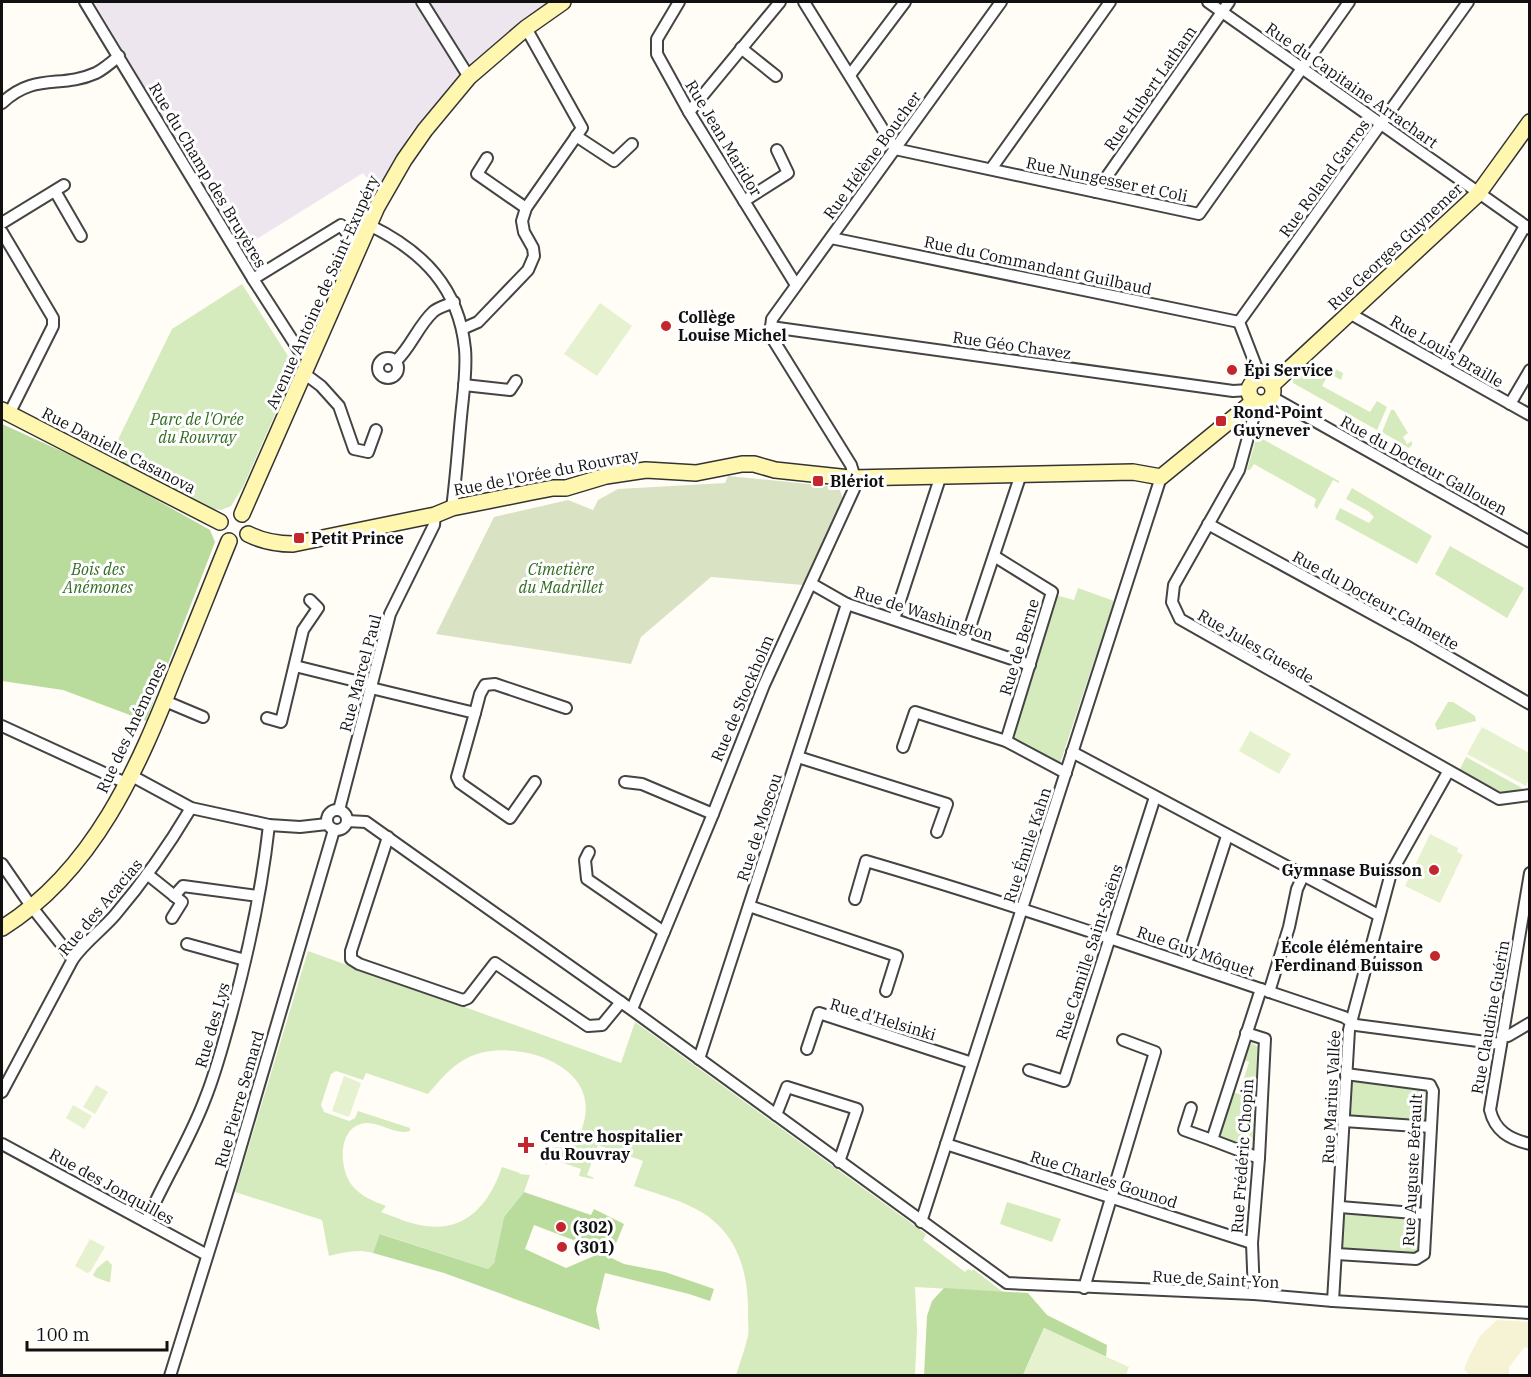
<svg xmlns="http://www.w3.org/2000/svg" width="1531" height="1377" font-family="'IBM Plex Serif',serif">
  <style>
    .industrial { fill: #eee6ef }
    .farmland { fill: #f6f3d4 }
    .green { fill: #d5ebbd }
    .forest { fill: #b9dc9c }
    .cemetery { fill: #d9e3c4 }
    .pitch { fill: #e6f2cf }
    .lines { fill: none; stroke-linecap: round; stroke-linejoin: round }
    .street-casing { stroke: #444; stroke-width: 14 }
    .secondary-casing { stroke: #333; stroke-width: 18 }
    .street { stroke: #fff; stroke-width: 10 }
    .secondary { stroke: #fff6b0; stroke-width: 15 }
    .poi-dot { fill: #c4262e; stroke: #fff; stroke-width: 2 }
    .labels { text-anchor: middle; stroke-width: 6; stroke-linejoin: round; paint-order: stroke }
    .street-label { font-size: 16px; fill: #111; stroke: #fff }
    .poi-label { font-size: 16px; font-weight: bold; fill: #111; stroke: #fff; text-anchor: start }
    .park-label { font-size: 16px; font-style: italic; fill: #2f6b1f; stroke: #fff }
  </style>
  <rect width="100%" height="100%" fill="#fffdf5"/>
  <path class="industrial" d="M94 2H548L477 58 411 132 377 191 363 173 244 247 178 143Z"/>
  <path class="farmland" d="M1497 1320 1529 1322V1348L1525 1347 1509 1367V1374L1513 1375H1469L1464 1369 1470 1355 1480 1336Z"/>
  <g class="green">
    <path d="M242 284 293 364 294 371 243 487 231 506 221 510 209 508 109 458 172 329Z"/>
    <path d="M1304 369H1335L1343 373 1341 380 1329 373 1322 386 1370 412 1377 401 1387 407 1377 430 1293 383V380Z"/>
    <path d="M1391 410H1394L1408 433 1403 437 1407 444 1412 441V445L1409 448 1382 432Z"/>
    <path d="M1257 436 1339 481V483L1333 480 1317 509 1314 506 1316 499 1254 464 1250 470H1247Z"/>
    <path d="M1352 488 1432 536 1417 564 1335 519 1340 508 1369 523 1374 517 1368 511 1346 499Z"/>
    <path d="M1450 546 1524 588 1507 618 1435 574Z"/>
    <path d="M1078 588 1114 601 1060 763 1011 737 1055 595 1074 600Z"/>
    <path d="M1448 702H1453L1475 716 1476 721 1437 730 1435 724Z"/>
    <path d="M1466 757 1522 788V790L1500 794 1459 771Z"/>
    <path d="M308 951 621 1063 635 1022 926 1234 923 1240 965 1272 968 1269 972 1271 973 1269 1003 1292 915 1287 917 1330 915 1375H736C740 1362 745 1349 748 1336 749 1330 748 1324 748 1317 749 1276 740 1237 703 1213 682 1200 657 1194 634 1186L643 1161 598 1145 587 1175 594 1178 593 1179 579 1176 581 1169 549 1158 546 1165 544 1158 549 1148C556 1147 565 1148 571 1144 578 1140 581 1132 583 1125 602 1066 521 1040 477 1054 455 1061 442 1078 428 1094L366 1073 363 1080 336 1071 331 1074 321 1105 324 1112 349 1121 355 1118 358 1111 410 1128V1131C393 1136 378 1119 361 1124 337 1131 340 1169 351 1184 360 1196 373 1201 386 1206L381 1212C395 1217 410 1224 425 1226 468 1232 490 1202 502 1167L520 1173 519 1174 530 1175 524 1192 504 1217 494 1263 488 1269 381 1234 373 1253C357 1249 345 1252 329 1256L322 1220 235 1192Z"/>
    <path d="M1252 1043 1260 1048 1253 1150 1221 1139 1219 1134 1233 1092 1239 1094 1249 1062 1243 1060 1247 1049Z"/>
    <path d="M1352 1079 1428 1087V1123L1349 1118Z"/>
    <path d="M1007 1202 1061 1219 1052 1242 1000 1224Z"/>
    <path d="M1345 1211 1423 1217 1420 1253 1418 1256 1342 1250Z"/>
    <path d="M107 1260 112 1265 110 1282H108L95 1277 93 1275 97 1268Z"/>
  </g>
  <g class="forest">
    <path d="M2 424 103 470 210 530 215 542 146 721 63 690 2 681Z"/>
    <path d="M524 1192 591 1215 594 1209 624 1224 614 1248 589 1246 534 1225 525 1249 566 1268 601 1253 624 1264 665 1272 714 1289 710 1301 689 1294 605 1273 596 1310 600 1330 444 1273 373 1253 380 1234 488 1269 494 1263 504 1217Z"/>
    <path d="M944 1288 1028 1293 1047 1315 1107 1345 1106 1357 1044 1328 1023 1375 924 1376 927 1316 932 1301Z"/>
  </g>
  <path class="cemetery" d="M728 476 839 487 843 499 803 585 711 577 641 637 631 664 436 634 494 517 568 500 593 510 598 500 618 489 725 483Z"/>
  <g class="pitch">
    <path d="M600 303 632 326 597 376 564 354Z"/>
    <path d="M1482 727 1529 753V779L1526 786 1467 754Z"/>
    <path d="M1250 731 1291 754 1279 774 1239 751Z"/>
    <path d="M1430 834 1458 848 1457 852 1463 855 1440 903 1405 886Z"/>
    <path d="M344 1076 361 1083 349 1117 332 1111Z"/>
    <path d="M96 1085 108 1092 95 1114 83 1107Z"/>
    <path d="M73 1105 92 1116 84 1129 66 1118Z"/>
    <path d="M90 1239 105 1247 90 1272 87 1273 75 1266Z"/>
    <path d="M1044 1328 1129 1367 1126 1375H1023Z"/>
  </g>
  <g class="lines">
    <g class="street-casing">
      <g id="street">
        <path d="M85 2 253 279 300 352 311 358"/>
        <path d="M422 2 469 77"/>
        <path d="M679 2 657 39V54L689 112 796 285"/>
        <path d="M804 2 895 149"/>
        <path d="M1208 2 1530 229"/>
        <path d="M741 48 776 76"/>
        <path d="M850 75 905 2"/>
        <path d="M2 103C35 72 60 89 96 73 104 69 112 62 119 56"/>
        <path d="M689 112 780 2"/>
        <path d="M576 136 614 161 632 144"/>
        <path d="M895 149 1199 214 1349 2"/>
        <path d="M487 158 477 174 526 208"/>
        <path d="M991 169 1110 2"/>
        <path d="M55 191 81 236"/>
        <path d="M1096 192 1229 2"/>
        <path d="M744 201 788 173 777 150"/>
        <path d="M2 223 64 185"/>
        <path d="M369 225C423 251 459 288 465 349 467 371 463 395 461 417 458 448 456 478 452 508"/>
        <path d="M2 232 53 318V326L9 414"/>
        <path d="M831 238 1239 322"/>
        <path d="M253 279 341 225 354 243 360 246"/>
        <path d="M1349 313 1530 415"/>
        <path d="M771 327 1233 391 1249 390"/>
        <path d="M462 329 478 322 528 270 534 256 533 248 524 232 522 221 526 208 582 128 526 28"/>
        <circle cx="388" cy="368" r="10"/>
        <path d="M396 361C411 347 418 326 433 312 438 307 448 305 454 302"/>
        <path d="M1444 366 1525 226"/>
        <path d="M305 374 321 386 339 406 354 449 368 452 376 430"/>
        <path d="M1261 379 1239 322 1468 2"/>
        <path d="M464 385 510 390 516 381"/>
        <path d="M1272 397 1530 542"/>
        <path d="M1262 404 1255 412 1239 470 1174 585 1172 602 1180 619 1499 799 1530 795"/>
        <path d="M1510 404 1530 370"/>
        <path d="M1208 524 1411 635 1530 704"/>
        <path d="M994 556 1052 592 1006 741"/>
        <path d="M812 584 847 604 1030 665"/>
        <path d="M894 619 941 475"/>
        <path d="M965 642 1021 474"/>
        <path d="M295 666 372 685"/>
        <path d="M371 688 475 713 457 777 460 783 510 818 535 782"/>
        <path d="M165 701 203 717"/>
        <path d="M475 713 480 694 485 685 495 684 566 708"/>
        <path d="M267 718 281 722 303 630 318 608 310 600"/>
        <path d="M2 726 128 784"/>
        <path d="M903 747 915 712 1006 741 1066 773"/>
        <path d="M1072 752 1378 915"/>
        <path d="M798 757 947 804 937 832"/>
        <path d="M132 776 191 808 269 825 300 827 327 824"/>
        <path d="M625 782 642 784 713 814"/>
        <circle cx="337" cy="820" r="10"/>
        <path d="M339 810 390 614 434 525 435 515"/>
        <path d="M347 821 366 822 411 854 635 1012 1007 1283 1254 1294 1333 1301 1530 1313"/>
        <path d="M388 837 351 951V959L359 964 463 1000 468 998 495 963 588 1026 602 1025 621 1002"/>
        <path d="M589 852 585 860 587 879 664 932"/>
        <path d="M2 864 31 906 73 959"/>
        <path d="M1530 873 1490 1110C1495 1131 1509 1139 1530 1144"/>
        <path d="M147 874 182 902 172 918"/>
        <path d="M174 896 183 886 258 896"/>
        <path d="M855 899 866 861C1027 908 1185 964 1344 1017L1356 1025 1501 1044"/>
        <path d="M749 906 897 956 886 991"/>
        <path d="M187 944 245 960"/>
        <path d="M1186 963 1227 836"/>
        <path d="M1269 992 1289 927 1297 889 1303 876"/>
        <path d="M632 1009 713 814 764 685 854 489 855 478 851 465 774 341 771 327 772 319 1001 2"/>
        <path d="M1246 1033 1265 1039 1259 1158 1252 1243 1254 1294"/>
        <path d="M1502 1035 1508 1036 1530 1023"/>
        <path d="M807 1049 819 1013 972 1063"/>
        <path d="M699 1059 847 604"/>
        <path d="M1029 1070 1064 1081 1155 797"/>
        <path d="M2 1092 73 959C85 942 102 930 115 915 144 881 169 845 191 808"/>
        <path d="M1191 1108 1184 1130 1212 1140"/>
        <path d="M776 1115 787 1087 857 1109 839 1162"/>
        <path d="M1344 1121 1431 1127"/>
        <path d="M2 1144 207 1255"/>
        <path d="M946 1144 1252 1243"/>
        <path d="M1259 1158 1212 1140 1261 989"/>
        <path d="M1340 1207 1426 1214"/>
        <path d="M146 1222C164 1180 189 1142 205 1099 216 1072 223 1044 231 1016 248 954 262 889 269 825"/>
        <path d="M921 1222 1161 477"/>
        <path d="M1337 1254 1416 1259 1424 1254 1433 1091 1430 1085 1346 1074"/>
        <path d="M1084 1288 1155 1052 1123 1040"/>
        <path d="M1333 1301 1349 1030 1391 873 1448 772"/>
        <path d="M170 1376 231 1180 334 830"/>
      </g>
    </g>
    <g class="secondary-casing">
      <g id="secondary">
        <circle cx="1261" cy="391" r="12"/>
        <path d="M1272 385 1478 194 1530 122"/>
        <path d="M2 410 220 522"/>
        <path d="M242 514 377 207 404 160 425 130 469 77 526 28 563 2"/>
        <path d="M248 534C262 541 277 544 293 544L435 515 452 508 532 492 553 488H566L606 476 646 470 696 473 742 464H754L775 470 850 478 1133 472 1161 477 1254 401"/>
        <path d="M2 928C94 871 138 768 176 672 194 629 211 585 229 541"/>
      </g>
    </g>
    <use href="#street" class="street"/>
    <use href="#secondary" class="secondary"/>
  </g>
  <g class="poi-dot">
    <circle cx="666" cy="326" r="6"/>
    <circle cx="1232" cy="370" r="6"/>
    <rect x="1215" y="415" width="12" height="12" rx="3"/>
    <rect x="812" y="475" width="12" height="12" rx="3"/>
    <rect x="293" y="532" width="12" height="12" rx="3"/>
    <circle cx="1434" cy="870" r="6"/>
    <circle cx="1435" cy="956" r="6"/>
    <path d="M523 1136h6v6h6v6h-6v6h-6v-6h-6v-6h6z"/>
    <circle cx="561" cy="1227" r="6"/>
    <circle cx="562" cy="1247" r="6"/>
  </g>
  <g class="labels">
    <g class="street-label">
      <text transform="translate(1352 85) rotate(35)" y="6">Rue du Capitaine Arrachart</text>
      <text transform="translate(1150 88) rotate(-55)" y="6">Rue Hubert Latham</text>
      <text transform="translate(724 138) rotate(59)" y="6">Rue Jean Maridor</text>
      <text transform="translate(872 155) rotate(-54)" y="6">Rue Hélène Boucher</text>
      <text transform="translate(208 175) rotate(59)" y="6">Rue du Champ des Bruyères</text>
      <text transform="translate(1324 178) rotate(-54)" y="6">Rue Roland Garros</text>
      <text transform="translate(1107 179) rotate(12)" y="6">Rue Nungesser et Coli</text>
      <text transform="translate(1395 246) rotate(-43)" y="6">Rue Georges Guynemer</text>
      <text transform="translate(1038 265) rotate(12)" y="6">Rue du Commandant Guilbaud</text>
      <text transform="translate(322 292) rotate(-66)" y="6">Avenue Antoine de Saint-Exupéry</text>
      <text transform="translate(1012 345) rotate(8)" y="6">Rue Géo Chavez</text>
      <text transform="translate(1447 351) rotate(30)" y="6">Rue Louis Braille</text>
      <text transform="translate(119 450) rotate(27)" y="6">Rue Danielle Casanova</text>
      <text transform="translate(1424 465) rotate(29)" y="6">Rue du Docteur Gallouen</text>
      <text transform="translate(546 472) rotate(-11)" y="6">Rue de l'Orée du Rouvray</text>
      <text transform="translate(1376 600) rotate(29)" y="6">Rue du Docteur Calmette</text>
      <text transform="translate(924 613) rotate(18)" y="6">Rue de Washington</text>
      <text transform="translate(1256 646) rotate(30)" y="6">Rue Jules Guesde</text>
      <text transform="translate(1019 647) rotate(-73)" y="6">Rue de Berne</text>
      <text transform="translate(360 673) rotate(-75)" y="6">Rue Marcel Paul</text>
      <text transform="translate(742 698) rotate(-67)" y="6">Rue de Stockholm</text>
      <text transform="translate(131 727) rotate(-65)" y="6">Rue des Anémones</text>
      <text transform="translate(759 827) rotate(-72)" y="6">Rue de Moscou</text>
      <text transform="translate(1027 845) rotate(-72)" y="6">Rue Émile Kahn</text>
      <text transform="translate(100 907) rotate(-50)" y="6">Rue des Acacias</text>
      <text transform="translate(1196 951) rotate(19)" y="6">Rue Guy Môquet</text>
      <text transform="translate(1089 952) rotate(-72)" y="6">Rue Camille Saint-Saëns</text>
      <text transform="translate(1490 1017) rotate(-80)" y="6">Rue Claudine Guérin</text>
      <text transform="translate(883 1019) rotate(17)" y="6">Rue d'Helsinki</text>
      <text transform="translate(212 1025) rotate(-74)" y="6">Rue des Lys</text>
      <text transform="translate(1331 1097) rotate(-87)" y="6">Rue Marius Vallée</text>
      <text transform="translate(239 1099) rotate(-74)" y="6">Rue Pierre Semard</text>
      <text transform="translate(1242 1156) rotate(-86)" y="6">Rue Frédéric Chopin</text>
      <text transform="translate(1412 1170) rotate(-87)" y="6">Rue Auguste Bérault</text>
      <text transform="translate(1104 1179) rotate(18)" y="6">Rue Charles Gounod</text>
      <text transform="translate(112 1186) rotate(29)" y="6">Rue des Jonquilles</text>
      <text transform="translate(1216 1279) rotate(3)" y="6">Rue de Saint-Yon</text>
    </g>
    <g class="poi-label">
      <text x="678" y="323">Collège<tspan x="678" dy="18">Louise Michel</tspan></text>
      <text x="1244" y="376">Épi Service</text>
      <text x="1233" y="418">Rond-Point<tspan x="1233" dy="18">Guynever</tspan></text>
      <text x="830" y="487">Blériot</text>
      <text x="311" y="544">Petit Prince</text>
      <text x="1422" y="876" text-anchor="end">Gymnase Buisson</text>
      <text x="1423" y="953" text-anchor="end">École élémentaire<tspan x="1423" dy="18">Ferdinand Buisson</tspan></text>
      <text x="540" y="1142">Centre hospitalier<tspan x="540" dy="18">du Rouvray</tspan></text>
      <text x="573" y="1233">(302)</text>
      <text x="574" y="1253">(301)</text>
    </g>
    <g class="park-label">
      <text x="197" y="425">Parc de l'Orée<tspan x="197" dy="18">du Rouvray</tspan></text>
      <text x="98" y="575">Bois des<tspan x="98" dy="18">Anémones</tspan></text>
      <text x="561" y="575">Cimetière<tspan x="561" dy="18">du Madrillet</tspan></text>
    </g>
  </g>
  <rect width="1531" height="1377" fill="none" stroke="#111111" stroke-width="6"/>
  <path d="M27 1341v9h140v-9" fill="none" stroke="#111111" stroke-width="3"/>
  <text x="36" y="1341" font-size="18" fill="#111111" stroke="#ffffff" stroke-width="4.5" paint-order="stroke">100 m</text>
</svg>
